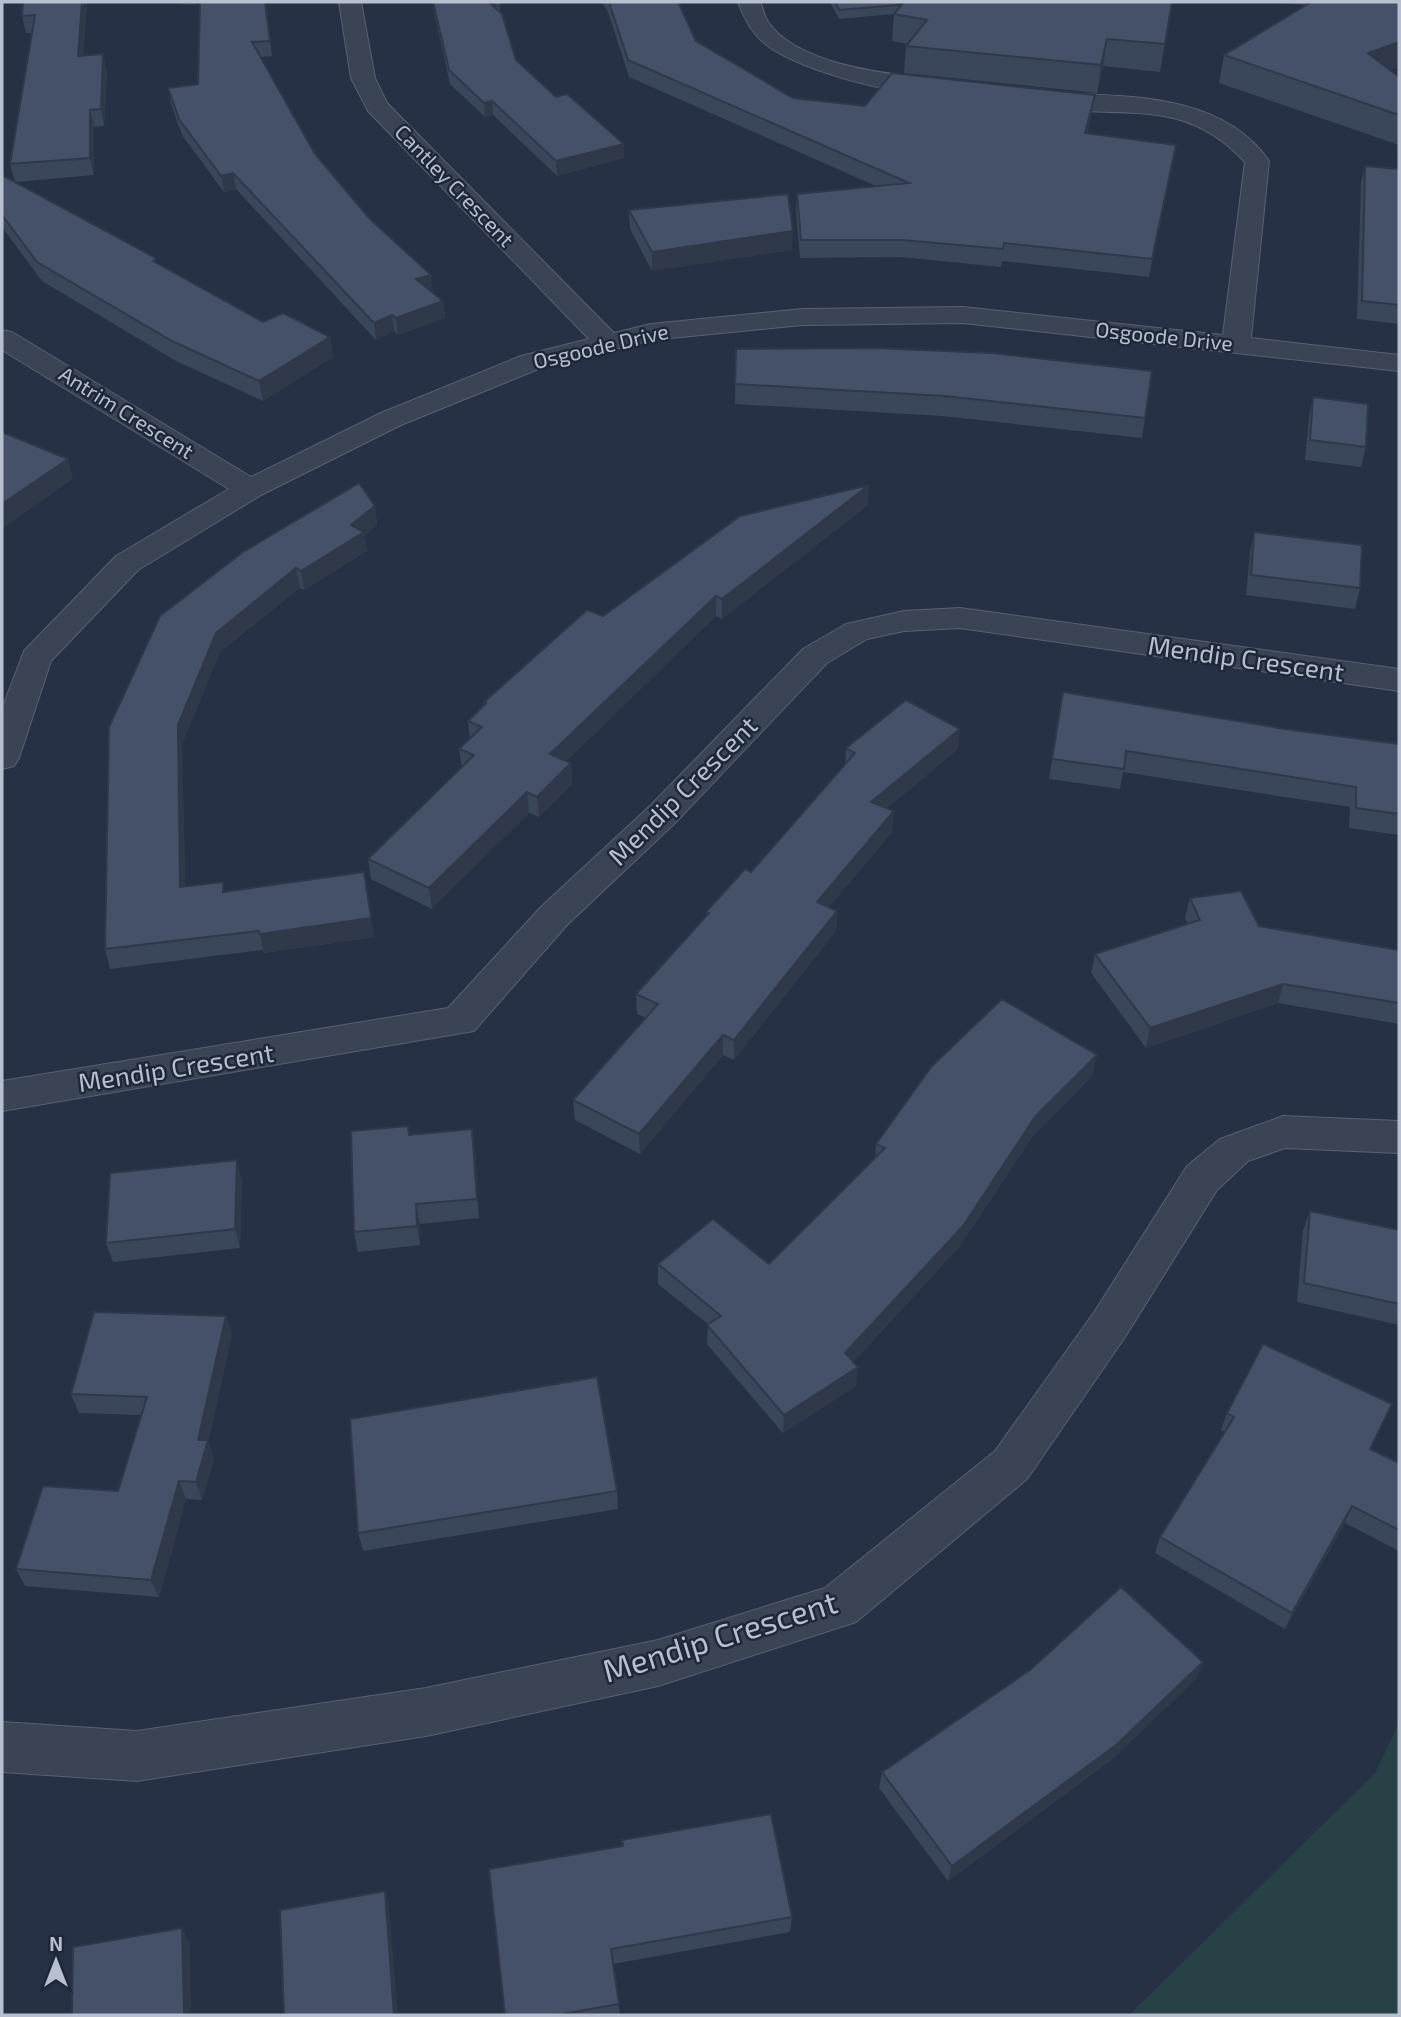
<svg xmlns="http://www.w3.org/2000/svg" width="1401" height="2017" font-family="'Exo 2',sans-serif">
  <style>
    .green { fill: #284146 }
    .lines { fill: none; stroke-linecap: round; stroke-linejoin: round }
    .minor-casing { stroke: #596172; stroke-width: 2 }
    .minor { fill: #3a4455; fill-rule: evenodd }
    .wall { fill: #3a4659 }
    .shaded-wall { fill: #303949 }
    .building { fill: #445168; stroke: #303949; stroke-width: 2 }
    .labels { text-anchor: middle; stroke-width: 5; stroke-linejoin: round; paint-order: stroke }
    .far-street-label { font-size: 21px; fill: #b8bfce; stroke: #1f283a }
    .street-label { font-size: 26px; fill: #b8bfce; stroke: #1f283a }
    .near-street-label { font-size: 32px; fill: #b8bfce; stroke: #1f283a }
  </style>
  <rect width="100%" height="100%" fill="#263145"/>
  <path class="green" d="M1399 1723V2015H1129L1375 1773Z"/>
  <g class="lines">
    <g class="minor-casing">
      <g id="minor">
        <path d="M339 2H361L375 78 387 103 614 333 651 324 803 309 963 307 1223 335 1245 162C1179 90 1112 124 1034 104L1030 99 1034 94 1042 92C1119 97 1220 90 1269 161L1251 338 1399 355V371L963 323 803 325 651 340 541 368 401 425 261 495 138 570 51 661 19 758 14 766 2 769V709L24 651 116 556 229 489 2 350V330L12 332 251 477 381 413 521 356 589 339 368 111 351 78Z"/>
        <path d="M738 2H760C763 8 764 16 768 22 799 66 889 74 937 80L945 82 949 87 945 92C908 101 799 70 768 46 752 34 745 20 738 2Z"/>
        <path d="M960 608 1399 669V691L960 628 904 631 867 639 827 663 675 823 567 925 474 1031 2 1111V1081L448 1008 541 907 651 805 803 649 846 624 904 611Z"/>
        <path d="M1283 1116 1399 1121V1153L1285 1148 1248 1161 1217 1190 1125 1337 1027 1479 856 1622 658 1686 426 1736 137 1781 2 1772V1722L137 1731 426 1688 658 1640 825 1588 995 1451 1095 1311 1187 1166 1220 1139Z"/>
      </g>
    </g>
    <use href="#minor" class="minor"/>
  </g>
  <g class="wall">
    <path d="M87 2 83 55 107 71 104 126 94 127V175L16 182 157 263 263 322 330 337 333 357 263 401 176 361 42 281 2 227V175L15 182 10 164 32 33H26L22 16Z"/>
    <path d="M182 2H266L272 56 261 57 315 154 432 291H431L443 301 445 318 398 335 394 331 376 340 236 189 224 192 182 135 171 104 168 88 198 84 200 4 183 5Z"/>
    <path d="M433 2H499L500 12 516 60 624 158 557 176 493 115 485 117 450 84 434 12Z"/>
    <path d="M602 2H678L696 41 793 98 865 106 1095 95 1092 112 1087 133 1176 145 1149 277 1002 261 1001 267 901 257 800 258 796 212 797 194 876 186 629 77 608 12Z"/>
    <path d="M830 2H897L899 8 1172 2 1160 72 1103 66 1097 93 904 73 906 46 907 44 892 41 894 14 839 19Z"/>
    <path d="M1271 2H1399V67L1390 70 1399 77V145L1219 83 1224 55 1305 5Z"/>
    <path d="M1365 166 1399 169V324L1357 319 1361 183Z"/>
    <path d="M629 210 792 250 652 271 630 229Z"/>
    <path d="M736 349 1145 418 1142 438 942 416 735 404Z"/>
    <path d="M1313 397 1366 447 1361 467 1305 460 1309 417Z"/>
    <path d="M868 505 722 619 716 616 566 761 571 763 572 784 539 817 529 813 432 909 371 879 368 859 462 768 459 749 470 739 468 721 484 705V702L603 616Z"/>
    <path d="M375 506 377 525 364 536 367 551 304 590 300 588 220 652 182 744 185 886 225 892 374 937 264 953 263 950 110 969 105 949 160 616Z"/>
    <path d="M1254 532 1360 588 1355 609 1246 595 1250 552Z"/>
    <path d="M1063 692 1285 729 1399 744V835L1349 828 1350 807 1123 772 1120 789 1049 779Z"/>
    <path d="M846 748 958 749 887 808 892 832 829 907 837 911 836 931 734 1060 723 1055 640 1154 575 1120 573 1100 646 1018 637 1014 636 994 706 916V912L751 872 845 766Z"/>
    <path d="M1190 898 1259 926 1399 950V1024L1278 1003 1146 1048 1091 973 1095 954 1188 924 1185 918Z"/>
    <path d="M1097 1055 1092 1076 1032 1137 960 1246 853 1362 856 1386 783 1433 707 1344 708 1324 658 1284V1264H769L875 1159 876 1144Z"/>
    <path d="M408 1126 410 1135 472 1129 475 1149 479 1218 420 1224V1245L358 1252 354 1232Z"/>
    <path d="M242 1180 240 1248 113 1262 106 1243Z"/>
    <path d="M1310 1211 1399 1230V1325L1297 1302 1303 1231Z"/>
    <path d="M226 1316 232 1335 208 1442 214 1459 202 1500 186 1499 159 1597 25 1586 16 1569 118 1491 141 1415 79 1413 71 1394Z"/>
    <path d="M1227 1413 1399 1463V1551L1345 1523 1285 1629 1155 1553 1160 1537 1225 1432 1221 1430Z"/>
    <path d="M617 1491 618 1509 363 1551 358 1533Z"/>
    <path d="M1203 1662 1196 1679 1110 1761 948 1881 879 1788 882 1772Z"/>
    <path d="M489 1869 792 1917 790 1932 613 1964 620 2015H505Z"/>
  </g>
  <g class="shaded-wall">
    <path d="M82 2H87L82 73 78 56Z"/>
    <path d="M182 2H203V4L183 5Z"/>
    <path d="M1107 39 1103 66 1097 93 1101 65Z"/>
    <path d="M1399 42V67L1361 81 1368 53Z"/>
    <path d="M103 54 107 71 104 126 101 109Z"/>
    <path d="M1095 95 1092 112 1083 150 1085 133Z"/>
    <path d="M492 101 493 115 485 117 484 103Z"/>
    <path d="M90 110 94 127V175L90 158Z"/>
    <path d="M624 144V158L557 176 556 161Z"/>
    <path d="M1176 145 1173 162 1149 277 1152 259Z"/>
    <path d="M233 173 236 189 224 192 221 176Z"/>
    <path d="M793 231 792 250 652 271V252Z"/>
    <path d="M431 275 432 291 418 296 416 279Z"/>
    <path d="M443 301 445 318 398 335 396 318Z"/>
    <path d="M392 315 394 331 376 340 374 323Z"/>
    <path d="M330 337 333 357 263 401 259 381Z"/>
    <path d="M68 459 73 479 2 529V504Z"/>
    <path d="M869 485 868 505 722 619V599Z"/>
    <path d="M375 506 377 525 364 536 367 551 304 590 301 571 351 525Z"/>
    <path d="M296 568 300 588 220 652 182 744 186 906 180 887 178 725 216 633Z"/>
    <path d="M716 596V616L552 775 550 754Z"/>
    <path d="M960 729 958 749 870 822 871 802Z"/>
    <path d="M571 763 572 784 539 817 537 797Z"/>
    <path d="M527 792 529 813 432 909 429 888Z"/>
    <path d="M894 811 892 832 816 922 817 902Z"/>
    <path d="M364 872 374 937 264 953 260 934Z"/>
    <path d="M837 911 836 931 734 1060V1040Z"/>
    <path d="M1283 984 1278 1003 1146 1048 1150 1028Z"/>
    <path d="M723 1035V1055L640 1154 639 1134Z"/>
    <path d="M1097 1055 1092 1076 1032 1137 960 1246 843 1372 845 1353 1035 1117Z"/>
    <path d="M472 1129 475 1149 479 1218 477 1199Z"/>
    <path d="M237 1160 242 1180 240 1248 235 1229Z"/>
    <path d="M416 1204 420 1224V1245L417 1226Z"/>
    <path d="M226 1316 232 1335 208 1442 214 1459 202 1500 196 1482 198 1440Z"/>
    <path d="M858 1367 856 1386 783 1433 784 1415Z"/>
    <path d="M179 1481 186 1499 159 1597 151 1580Z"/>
    <path d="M1352 1506 1345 1523 1285 1629 1292 1613Z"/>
    <path d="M1203 1662 1196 1679 1110 1761 948 1881 952 1866Z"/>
    <path d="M385 1891 389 1906 398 2015H394Z"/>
    <path d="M182 1928 190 1943 191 2015H184Z"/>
  </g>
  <g class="building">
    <path d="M23 2H82L78 56 103 54 101 109 90 110V158L10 164 35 15 22 16Z"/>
    <path d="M200 2H265L270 41 252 42 315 154 369 218 431 275 416 279 443 301 396 318 392 315 374 323 233 173 221 176 179 119 168 88 198 84Z"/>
    <path d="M433 2H499L500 7 489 2 502 14 516 60 556 97 567 94 624 144 556 161 492 101 484 103 449 70Z"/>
    <path d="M609 2H678L696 41 793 98 865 106 892 73 1095 95 1085 133 1176 145 1152 259 1004 243 1003 249 902 240H801L797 194 909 183 628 60Z"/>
    <path d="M835 2H897L899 5 839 10Z"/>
    <path d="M904 2H1172L1165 44 1107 39 1101 65 906 46 927 20 894 14Z"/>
    <path d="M1311 2H1399V42L1368 53 1399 77V115L1224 55Z"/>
    <path d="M1365 166 1399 169V305L1362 301Z"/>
    <path d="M2 175 154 257 156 259 153 261 263 322 283 313 330 337 259 381 172 341 37 262 2 215Z"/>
    <path d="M788 194 793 231 652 252 629 210Z"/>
    <path d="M875 348 992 353 1152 371 1145 418 944 396 735 384 736 349Z"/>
    <path d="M1313 397 1368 404 1366 447 1310 440Z"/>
    <path d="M2 432 68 459 2 504Z"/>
    <path d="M359 483 375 506 351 525 364 532 301 571 296 568 216 633 178 725 180 887 223 882V892L364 872 371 918 260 934 259 931 105 949 109 727 160 616 243 552Z"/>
    <path d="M869 485 722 599 716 596 550 754 571 763 537 797 527 792 429 888 368 859 474 755 459 749 482 727 468 721 486 703 484 702 587 610 603 616 740 516Z"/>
    <path d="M1254 532 1362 545 1360 588 1251 575Z"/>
    <path d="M1063 692 1285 729 1399 744V814L1356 808V787L1126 751 1124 769 1052 759Z"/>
    <path d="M906 700 960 729 871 802 894 811 817 902 837 911 734 1040 723 1035 639 1134 573 1100 658 1004 636 994 709 913 706 912 745 869 751 872 855 753 846 748Z"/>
    <path d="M1241 891 1259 926 1399 950V1003L1283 984 1150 1028 1095 954 1200 920 1190 898Z"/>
    <path d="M1002 999 1097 1055 1035 1117 963 1226 845 1353 858 1367 784 1415 707 1325 721 1316 658 1264 713 1219 769 1264 885 1148 876 1144 932 1066Z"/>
    <path d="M408 1126 409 1135 472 1129 477 1199 416 1204 417 1226 354 1232 351 1131Z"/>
    <path d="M237 1160 235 1229 106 1243 110 1173Z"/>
    <path d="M1310 1211 1399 1230V1304L1304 1283Z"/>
    <path d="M94 1312 226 1316 198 1440H208L196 1482 179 1481 151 1580 16 1569 43 1486 118 1491 147 1397 71 1394Z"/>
    <path d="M1263 1344 1392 1404 1370 1449 1399 1463V1530L1352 1506 1292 1613 1160 1537 1234 1417 1227 1413Z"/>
    <path d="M597 1377 617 1491 358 1533 350 1419Z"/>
    <path d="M1121 1587 1203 1662 1116 1745 952 1866 882 1772 1030 1670Z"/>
    <path d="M771 1814 792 1917 611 1949 619 2004 557 2015H505L489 1869 623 1846 622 1840Z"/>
    <path d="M385 1891 394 2015H284L280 1910Z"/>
    <path d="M182 1928 184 2015H72L73 1947Z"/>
  </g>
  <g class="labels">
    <g class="far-street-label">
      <text transform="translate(454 186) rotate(46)" y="7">Cantley Crescent</text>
      <text transform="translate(1164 337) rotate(6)" y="7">Osgoode Drive</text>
      <text transform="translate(601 347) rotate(-13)" y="7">Osgoode Drive</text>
      <text transform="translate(126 413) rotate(32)" y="7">Antrim Crescent</text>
    </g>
    <g class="street-label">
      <text transform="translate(1246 659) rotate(8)" y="9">Mendip Crescent</text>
      <text transform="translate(683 791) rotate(-45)" y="9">Mendip Crescent</text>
      <text transform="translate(176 1068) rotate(-9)" y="9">Mendip Crescent</text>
    </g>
    <g class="near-street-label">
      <text transform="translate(720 1637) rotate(-17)" y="11">Mendip Crescent</text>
    </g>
  </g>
  <rect width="1401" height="2017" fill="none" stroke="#b8bfce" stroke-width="7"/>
  <g transform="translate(56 1961)" stroke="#1f283a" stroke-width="5" paint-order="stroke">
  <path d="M0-5L12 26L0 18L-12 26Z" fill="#b8bfce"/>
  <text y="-10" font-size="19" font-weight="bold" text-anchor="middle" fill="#b8bfce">N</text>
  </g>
</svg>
